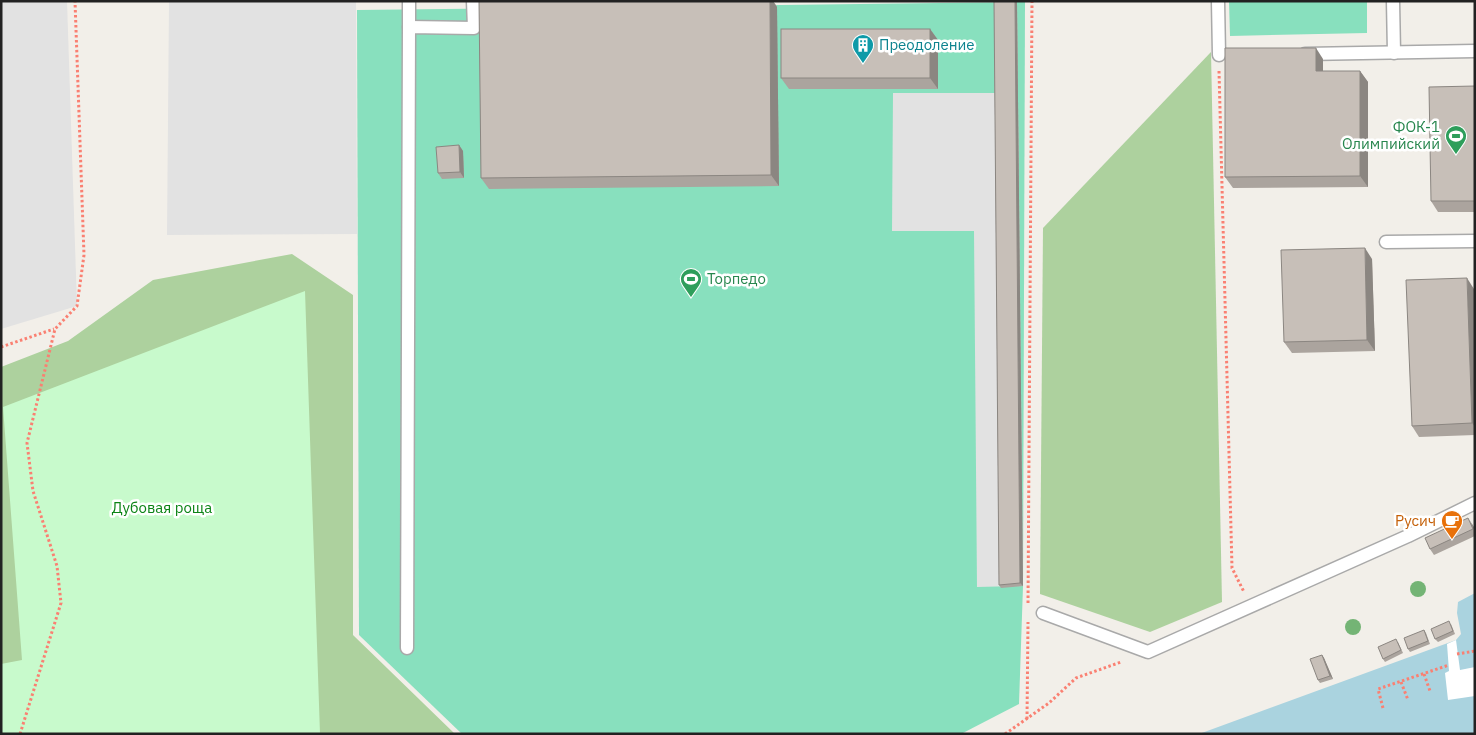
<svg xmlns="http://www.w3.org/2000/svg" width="1476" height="735" font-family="'IBM Plex Sans',sans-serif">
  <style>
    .forest { fill: #add19e }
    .park { fill: #c8facc }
    .pitch { fill: #88e0be }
    .parking { fill: #e2e2e2 }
    .water { fill: #aad3df }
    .pier { fill: #fff }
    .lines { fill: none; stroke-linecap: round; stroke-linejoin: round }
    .lane-casing { stroke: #a9a9a9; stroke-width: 15 }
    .path { stroke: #fa8072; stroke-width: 3; stroke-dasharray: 2.5 2.5; stroke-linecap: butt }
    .lane { stroke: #fff; stroke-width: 12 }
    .tree { fill: #74b475 }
    .wall { fill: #aba49e }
    .shaded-wall { fill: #8b8681 }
    .building { fill: #c7bfb8; stroke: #8b8681 }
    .labels { text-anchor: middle; stroke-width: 5; stroke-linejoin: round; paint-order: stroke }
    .culture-label { font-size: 15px; fill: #0d838f; stroke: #fff; text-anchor: start }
    .leisure-label { font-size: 15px; fill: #27864d; stroke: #fff; text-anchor: end }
    .park-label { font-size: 15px; fill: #0c8416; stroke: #fff }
    .food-label { font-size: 15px; fill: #c56008; stroke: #fff; text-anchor: end }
  </style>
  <rect width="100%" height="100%" fill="#f2efe9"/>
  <g class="forest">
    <path d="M1211 52 1222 602 1150 632 1040 594 1043 228Z"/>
    <path d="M292 254 353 295V635L455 734H1V367L68 341 153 280Z"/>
  </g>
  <path class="park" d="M305 291 320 734H1V664L22 660 3 407Z"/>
  <g class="pitch">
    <path d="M1229 1H1367V33L1230 36Z"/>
    <path d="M1025 2 1023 586 1019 704 961 734H462L359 635 357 10Z"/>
  </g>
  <g class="parking">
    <path d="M1 1H67L77 306 1 329Z"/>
    <path d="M169 1H356L357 234 167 235Z"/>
    <path d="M996 2H1017L1023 586 977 587 974 231H892L893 93H997Z"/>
  </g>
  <path class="water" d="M1475 593V734H1199L1456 640 1461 634 1457 613 1458 602Z"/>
  <path class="pier" d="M1456 640 1460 670 1475 667V696L1448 700 1445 673 1449 671 1447 644Z"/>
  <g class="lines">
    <g class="lane-casing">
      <g id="lane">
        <path d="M1218 1 1219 55"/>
        <path d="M1393 1 1394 53"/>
        <path d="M409 27V1"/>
        <path d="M1305 54 1475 51"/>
        <path d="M1386 242 1475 241"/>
        <path d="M1043 613 1148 652 1408 536 1475 503"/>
        <path d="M407 648 409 27 474 28 473 1"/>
      </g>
    </g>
    <g class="path">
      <path d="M1219 71 1232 568 1244 592"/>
      <path d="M1 347 54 329"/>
      <path d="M1028 603 1032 1"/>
      <path d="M1457 654 1475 651"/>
      <path d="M1424 674 1430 691"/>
      <path d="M1401 682 1408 700"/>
      <path d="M1383 708 1378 689 1449 665"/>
      <path d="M1027 719 1028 622"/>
      <path d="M20 734 61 603 57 566 33 491 27 443 55 329 77 306 84 255 75 1"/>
      <path d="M1005 734 1049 703 1076 678 1121 662"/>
    </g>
    <use href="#lane" class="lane"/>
  </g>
  <g class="tree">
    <circle cx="1418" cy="589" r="8"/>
    <circle cx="1353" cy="627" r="8"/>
  </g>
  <g class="wall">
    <path d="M479 1H773L777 7 779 186 489 189 481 178Z"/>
    <path d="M994 1H1016L1017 2 1023 586 1001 588 999 585Z"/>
    <path d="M930 29 938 40V89H789L781 78Z"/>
    <path d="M1323 59V71H1360L1368 82V187L1233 188 1225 177Z"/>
    <path d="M1475 86V212H1438L1431 201Z"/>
    <path d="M459 145 463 151 464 178 442 179 438 173Z"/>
    <path d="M1372 259 1375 351 1292 353 1284 342Z"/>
    <path d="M1474 289 1475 435 1419 437 1412 426Z"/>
    <path d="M1472 524 1475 529V536L1434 555 1430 549Z"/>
    <path d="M1451 624 1455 634 1438 642 1435 639Z"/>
    <path d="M1424 630 1426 633 1430 644 1410 652 1408 649Z"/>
    <path d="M1398 642 1403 653 1385 662 1383 659Z"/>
    <path d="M1322 655 1324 658 1333 679 1320 683 1318 680Z"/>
  </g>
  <g class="shaded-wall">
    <path d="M770 1H773L777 7 779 186 771 175Z"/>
    <path d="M1015 1H1016L1017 2 1023 586 1020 583Z"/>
    <path d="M930 29 938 40V89L930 78Z"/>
    <path d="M1316 48 1323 59V82L1316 71Z"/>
    <path d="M1360 71 1368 82V187L1360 176Z"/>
    <path d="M459 145 463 151 464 178 460 172Z"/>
    <path d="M1365 248 1372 259 1375 351 1367 340Z"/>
    <path d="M1467 278 1474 289 1475 427 1472 423Z"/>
    <path d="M1468 518 1472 524 1475 529V531Z"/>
    <path d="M1322 655 1324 658 1333 679 1330 676Z"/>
  </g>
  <g class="building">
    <path d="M479 1H770L771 175 481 178Z"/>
    <path d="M994 1H1015L1020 583 999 585Z"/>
    <rect x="781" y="29" width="149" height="49"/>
    <path d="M1225 48H1316V71H1360V176L1225 177Z"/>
    <path d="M1475 86V201H1431L1429 87Z"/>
    <path d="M459 145 460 172 438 173 436 147Z"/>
    <path d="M1365 248 1367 340 1284 342 1281 250Z"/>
    <path d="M1467 278 1472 423 1412 426 1406 280Z"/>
    <path d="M1468 518 1473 529 1430 549 1425 538Z"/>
    <path d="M1449 621 1453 631 1435 639 1431 629Z"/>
    <path d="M1424 630 1428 641 1408 649 1404 638Z"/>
    <path d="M1396 639 1401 650 1383 659 1378 647Z"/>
    <path d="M1322 655 1330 676 1318 680 1310 659Z"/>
  </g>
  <defs>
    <g id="building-pin" transform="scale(1.125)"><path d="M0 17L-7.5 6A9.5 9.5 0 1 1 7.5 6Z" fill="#0f9aa8" stroke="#fff"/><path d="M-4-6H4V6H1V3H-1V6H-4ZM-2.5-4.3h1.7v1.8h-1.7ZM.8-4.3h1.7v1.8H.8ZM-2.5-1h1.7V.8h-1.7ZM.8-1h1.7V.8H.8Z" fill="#fff"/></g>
    <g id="stadium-pin" transform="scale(1.125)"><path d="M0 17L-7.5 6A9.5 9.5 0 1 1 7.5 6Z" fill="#2e9e5b" stroke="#fff"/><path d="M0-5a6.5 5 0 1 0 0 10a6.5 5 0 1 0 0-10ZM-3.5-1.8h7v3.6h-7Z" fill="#fff"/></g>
    <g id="cafe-pin" transform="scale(1.125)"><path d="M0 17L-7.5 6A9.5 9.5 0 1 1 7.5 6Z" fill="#e8710a" stroke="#fff"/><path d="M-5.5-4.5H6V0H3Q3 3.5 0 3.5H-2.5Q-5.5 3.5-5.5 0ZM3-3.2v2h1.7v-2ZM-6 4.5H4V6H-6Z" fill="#fff"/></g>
  </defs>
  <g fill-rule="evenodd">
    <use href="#building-pin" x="863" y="45"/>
    <use href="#stadium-pin" x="1456" y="136"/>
    <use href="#stadium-pin" x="691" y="279"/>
    <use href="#cafe-pin" x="1452" y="521"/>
  </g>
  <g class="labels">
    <g class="culture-label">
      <text x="879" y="50">Преодоление</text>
    </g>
    <g class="leisure-label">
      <text x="1440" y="132">ФОК-1<tspan x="1440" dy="17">Олимпийский</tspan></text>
      <text x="707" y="284" text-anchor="start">Торпедо</text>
    </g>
    <g class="park-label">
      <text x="162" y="513">Дубовая роща</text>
    </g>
    <g class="food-label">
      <text x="1436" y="526">Русич</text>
    </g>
  </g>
  <rect width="1476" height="735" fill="none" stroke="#222222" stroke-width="5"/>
</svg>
